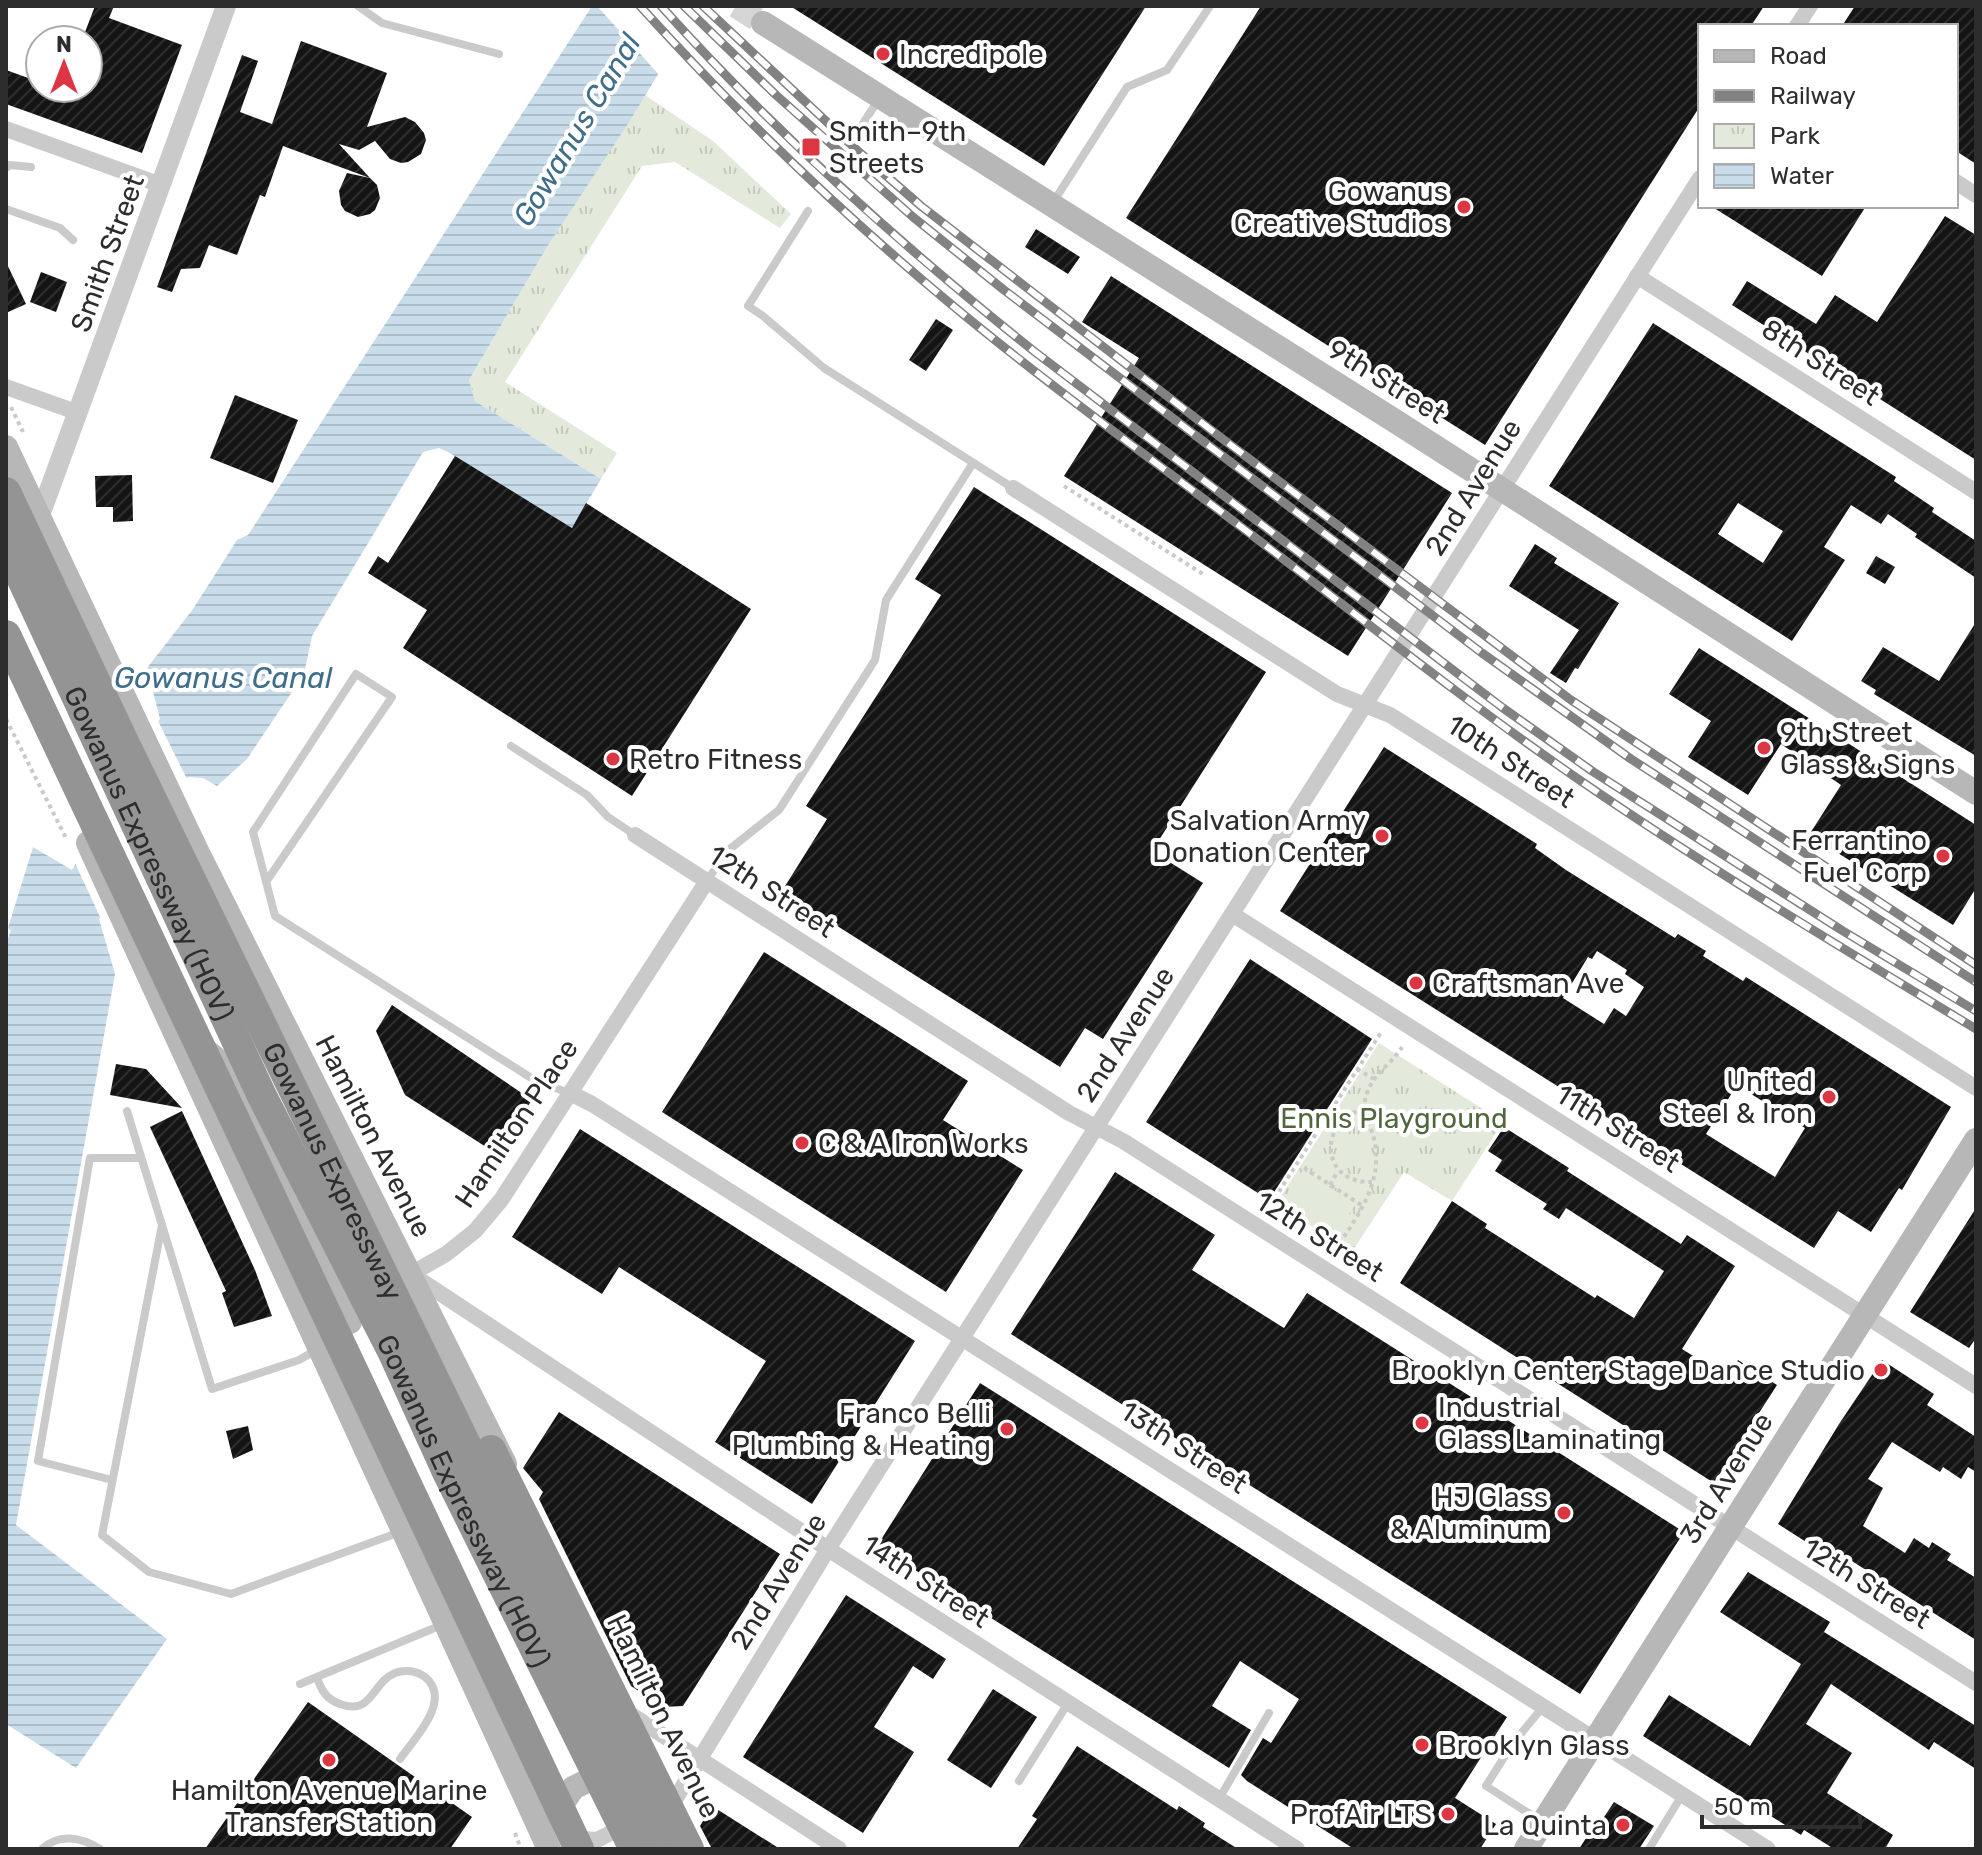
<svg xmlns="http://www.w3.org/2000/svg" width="1982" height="1855" font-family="Rubik,sans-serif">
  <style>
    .park { fill: url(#park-tufts) }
    .pitch { fill: #e3eadb }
    .water { fill: url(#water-rules) }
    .pier { fill: #fff }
    .building { fill: url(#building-hatch); fill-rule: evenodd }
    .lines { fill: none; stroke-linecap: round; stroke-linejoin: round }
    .secondary-tunnel { stroke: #d5d5d5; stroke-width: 24; stroke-dasharray: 24 12; stroke-linecap: butt }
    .path { stroke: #cacaca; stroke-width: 4; stroke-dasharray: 4 4; stroke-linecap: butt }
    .service { stroke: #cacaca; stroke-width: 8 }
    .minor { stroke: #cacaca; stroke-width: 16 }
    .tertiary { stroke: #cacaca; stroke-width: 20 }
    .secondary { stroke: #b7b7b7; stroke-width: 24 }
    .rail-casing { stroke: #828282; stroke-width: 9 }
    .rail { stroke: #fff; stroke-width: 6; stroke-dasharray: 18; stroke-linecap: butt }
    .motorway-bridge { stroke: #949494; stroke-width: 30 }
    .poi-dot { fill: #dd3643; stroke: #fff; stroke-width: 3 }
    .labels { text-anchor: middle; stroke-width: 8; stroke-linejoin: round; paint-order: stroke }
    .poi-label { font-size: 28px; fill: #2d2d2d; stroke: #fff; text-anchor: end }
    .street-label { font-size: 28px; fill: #2d2d2d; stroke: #fff }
    .park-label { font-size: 28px; fill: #50673d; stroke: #fff }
    .water-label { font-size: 30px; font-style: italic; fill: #3f6e8b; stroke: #fff }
  </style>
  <defs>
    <pattern id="park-tufts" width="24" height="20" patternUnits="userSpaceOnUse" patternTransform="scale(2)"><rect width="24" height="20" fill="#e3eadb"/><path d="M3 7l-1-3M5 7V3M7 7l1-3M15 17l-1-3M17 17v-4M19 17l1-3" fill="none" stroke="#c3c9bc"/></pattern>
    <pattern id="water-rules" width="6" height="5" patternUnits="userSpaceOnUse" patternTransform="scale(2)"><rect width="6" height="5" fill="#c8dce9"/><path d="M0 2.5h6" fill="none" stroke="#acbdc8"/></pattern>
    <pattern id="building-hatch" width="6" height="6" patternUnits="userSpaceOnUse" patternTransform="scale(2)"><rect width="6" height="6" fill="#141414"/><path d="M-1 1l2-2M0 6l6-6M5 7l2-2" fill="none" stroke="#2e2e2e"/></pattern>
  </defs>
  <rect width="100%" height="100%" fill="#fff"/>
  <g class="park">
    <path d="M645 95 713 141 791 214 780 228 675 162 642 166 505 382 617 453 601 479 475 401 469 380 547 247Z"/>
    <path d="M1379 1043 1503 1122 1452 1201 1404 1172 1352 1252 1276 1204Z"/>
  </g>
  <path class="pitch" d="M1303 1170 1356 1204 1334 1236 1282 1203Z"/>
  <path class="water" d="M592 6H699L631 119 547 247 469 380 475 401 601 479 572 528 448 452 439 448 423 452 312 636 304 674 247 759 217 786 203 778 188 777 99 919 115 974 16 1525 167 1639 76 1768 6 1724V944L11 930 8 928 33 847 72 870 160 719 147 668 193 609 237 540 248 535Z"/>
  <g class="pier">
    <path d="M597 6H703L661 77Z"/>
    <path d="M157 719 188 781 110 908 109 906 101 919 74 861Z"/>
  </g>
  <g class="building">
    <path d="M95 6H114L109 18 182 45 142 153 6 104V70L31 79 30 83 61 95 64 88H88V40H82Z"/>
    <path d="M790 6H1146L1044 166Z"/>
    <path d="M1261 6H1764L1751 26H1700V106L1485 445 1126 218Z"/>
    <path d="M1855 6H1976V164L1956 151V26H1842Z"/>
    <path d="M301 41 387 73 367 127 405 117 415 122 424 133 426 140 421 154 408 162 401 163 390 159 375 141 359 150 339 144 370 178 283 146 265 197 260 195 237 255 209 245 200 268 181 269 172 292 157 287 242 55 258 61 240 112 272 124Z"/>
    <path d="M347 173 370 178 377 185 380 198 375 210 370 214 358 217 345 211 341 205 339 191Z"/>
    <path d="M1711 206H1866L1822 276Z"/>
    <path d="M1945 216 1976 235V460L1732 305 1747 281 1816 324 1835 295 1877 322Z"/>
    <path d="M1036 229 1080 257 1068 274 1025 247Z"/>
    <path d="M6 262 26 304 6 313Z"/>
    <path d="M41 272 67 282 56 312 30 302Z"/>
    <path d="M1111 276 1452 493 1348 656 1064 476 1139 358 1082 322Z"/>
    <path d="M936 319 953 330 926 371 909 360Z"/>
    <path d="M1653 323 1896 477 1894 481 1934 508 1932 512 1976 541V578L1915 537 1917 534 1888 514 1881 524 1851 505 1824 547 1845 560 1792 641 1549 486ZM1738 503 1783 531 1763 563 1718 534Z"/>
    <path d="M235 395 298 420 273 483 210 458Z"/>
    <path d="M455 456 572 528 586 503 751 609 632 796 403 648 427 610 368 573 378 556 388 563Z"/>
    <path d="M132 475 133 521 113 522V507H96L95 476Z"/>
    <path d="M974 487 1266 672 1152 851 1203 883 1103 1039 1085 1028 1060 1067 782 891 827 819 806 806 941 595 915 579Z"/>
    <path d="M1535 544 1557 558 1554 563 1619 603 1578 669 1575 668 1566 683 1550 673 1579 630 1509 586Z"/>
    <path d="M1876 556 1895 567 1885 584 1866 573Z"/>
    <path d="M1976 622V756L1874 694 1876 690 1861 681 1883 647 1939 681Z"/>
    <path d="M1699 648 1976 825V888L1953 925 1809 835 1841 785 1781 744 1748 795 1688 757 1711 721 1669 694Z"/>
    <path d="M1384 747 1537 844 1535 848 1566 870 1675 938 1678 934 1706 951 1703 956 1743 981 1746 977 1951 1107 1902 1190 1899 1188 1871 1232 1838 1211 1814 1248 1280 911ZM1597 951 1627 970 1625 974 1644 987 1626 1016 1614 1008 1604 1024 1563 998 1588 957 1592 959ZM1737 1085 1805 1128 1775 1177 1706 1134Z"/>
    <path d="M764 952 968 1081 943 1120 1023 1170 946 1292 662 1112Z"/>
    <path d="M1250 959 1372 1039 1269 1200 1146 1122Z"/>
    <path d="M392 1005 532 1100 497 1154 405 1095 376 1031Z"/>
    <path d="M116 1064 146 1069 182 1108 110 1095Z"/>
    <path d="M182 1111 255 1270 272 1316 234 1327 222 1293 226 1291 150 1127Z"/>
    <path d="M1504 1127 1569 1168 1567 1171 1681 1244 1687 1235 1735 1266 1682 1349 1727 1377 1738 1360 1777 1385 1714 1483 1400 1283 1452 1201 1487 1224 1485 1228 1595 1298 1597 1295 1634 1318 1664 1271 1566 1208 1559 1219 1543 1209 1547 1204 1495 1171 1502 1160 1488 1151Z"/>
    <path d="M580 1129 915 1341 812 1504 715 1442 766 1361 619 1267 602 1294 512 1237Z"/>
    <path d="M1115 1172 1215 1235 1192 1270 1284 1328 1307 1293 1684 1532 1580 1694 1011 1334Z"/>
    <path d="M1976 1208V1338L1969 1348 1910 1312Z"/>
    <path d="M1882 1360 1934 1394 1927 1405 1976 1437V1472L1968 1467 1961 1479 1943 1467 1940 1472 1892 1442 1868 1479 1883 1488 1863 1526 1905 1553 1914 1538 1929 1548 1932 1542 1951 1554 1947 1560 1976 1578V1640L1844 1556 1839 1563 1778 1524 1839 1424Z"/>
    <path d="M980 1383 1507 1717 1455 1798 1496 1824 1480 1849H1354L1247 1781 1241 1775 1263 1738 1271 1743 1299 1699 1240 1661 1212 1706 1251 1730 1229 1768 877 1546Z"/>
    <path d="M559 1412 780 1554 683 1706 663 1707 631 1686 539 1499 543 1492 523 1468Z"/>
    <path d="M248 1426 253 1450 233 1459 226 1431Z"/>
    <path d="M1748 1572 1830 1622 1824 1632 1976 1726V1769L1934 1742 1929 1750 1831 1684 1806 1724 1852 1753 1827 1793 1893 1835 1885 1849H1834L1804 1830 1801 1835 1643 1736 1669 1695 1750 1746 1801 1664 1720 1612Z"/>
    <path d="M846 1595 946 1659 933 1679 913 1666 874 1727 914 1752 863 1833 743 1757Z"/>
    <path d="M993 1689 1037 1717 991 1788 947 1760Z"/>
    <path d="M308 1702 472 1817 450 1849H205Z"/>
    <path d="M1077 1746 1177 1810 1179 1806 1205 1823 1203 1827 1238 1849H1017L1037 1819 1032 1816Z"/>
    <path d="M1614 1802 1654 1826 1639 1849H1579L1597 1821 1600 1823Z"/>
    <path d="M712 1806 780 1849H712L700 1826Z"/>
  </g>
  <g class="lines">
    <path class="secondary-tunnel" d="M736 6 763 23"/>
    <g class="path">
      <path d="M11 407 23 432"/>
      <path d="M1064 486 1206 576"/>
      <path d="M6 719 67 840"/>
      <path d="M1357 1069 1374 1079"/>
      <path d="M1364 1109C1317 1121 1320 1184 1372 1182"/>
      <path d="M1304 1168 1363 1206"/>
      <path d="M1330 1185 1338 1171"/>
      <path d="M1266 1212 1382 1031"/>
      <path d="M1335 1250C1357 1217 1382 1185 1375 1143 1372 1126 1361 1114 1366 1096 1372 1074 1391 1065 1402 1047"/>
      <path d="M515 1833 521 1849"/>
    </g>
    <g class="service">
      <path d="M358 6 382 23 499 54"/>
      <path d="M862 125 879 99"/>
      <path d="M6 168 10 165 31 167"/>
      <path d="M1054 201 1127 87 1167 70 1210 6"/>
      <path d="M6 209 60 228 73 240"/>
      <path d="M808 211 748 306 763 316 824 368 1013 488"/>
      <path d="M511 746 587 795 608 817 635 835"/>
      <path d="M707 881 726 852 779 810 875 660 886 600 973 463"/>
      <path d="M266 882 392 697 356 674 253 832 275 916 536 1081 569 1093"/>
      <path d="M127 1111 162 1225 102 1535 149 1572 231 1594 400 1532"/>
      <path d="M162 1225 212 1389 299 1360 316 1350"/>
      <path d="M112 1480 38 1461 90 1158H141"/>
      <path d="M317 1677C321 1690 326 1699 340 1704 373 1716 371 1683 395 1673 405 1669 417 1671 425 1677 453 1700 414 1739 400 1759"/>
      <path d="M300 1684 444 1624"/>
      <path d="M1019 1781 1068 1703"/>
      <path d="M1219 1799 1269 1713"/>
      <path d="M1541 1821 1486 1786 1513 1743 1543 1707"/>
      <path d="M42 1849C59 1833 81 1837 100 1849"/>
      <path d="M1649 1849 1682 1795"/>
    </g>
    <g class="minor">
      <path d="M1797 26 1810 6"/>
      <path d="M6 129 161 185"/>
      <path d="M1956 182 1976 195"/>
      <path d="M1637 276 1976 492"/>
      <path d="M6 387 79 413"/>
      <path d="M1013 488 1337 694 1390 715 1976 1088"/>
      <path d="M635 835 1069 1113 1123 1141 1976 1683"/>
      <path d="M1232 914 1976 1386"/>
      <path d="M570 1093 592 1104 1768 1849"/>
      <path d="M411 1274 828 1549 1297 1849"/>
      <path d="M404 1278 446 1254 475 1231 501 1200 707 881"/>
      <path d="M630 1714 839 1849"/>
      <path d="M665 1805 674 1801 828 1549 1700 178"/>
      <path d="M569 1838 597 1840 626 1825"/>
    </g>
    <path class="tertiary" d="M39 518 226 6"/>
    <g class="secondary">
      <path d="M763 23 1395 421 1976 793"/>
      <path d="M6 447 195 847 505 1464"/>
      <path d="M88 843C239 1180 398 1512 549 1849"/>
      <path d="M203 1048 228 1069 350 1322"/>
      <path d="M553 1818 573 1788 611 1769"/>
      <path d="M1526 1849 1976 1140"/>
    </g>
    <g class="rail-casing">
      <g id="rail">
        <path d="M640 6C737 113 841 213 952 305 1041 379 1135 447 1228 517 1345 605 1460 698 1581 781 1709 869 1843 948 1976 1029"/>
        <path d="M661 6C775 133 902 246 1035 352L1503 708 1592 771 1843 931 1976 1011"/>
        <path d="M684 6 776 95 913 217 1004 290 1482 653 1631 759 1976 982"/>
        <path d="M703 6 859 152 921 206 1224 440 1571 700 1976 965"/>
      </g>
    </g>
    <use href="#rail" class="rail"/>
    <g class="motorway-bridge">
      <path id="s1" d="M6 492 123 740 663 1849"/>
      <path id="s2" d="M6 545 262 1096 393 1353 447 1472 634 1849"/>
      <path d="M6 635 579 1849"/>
      <path d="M491 1450 689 1849"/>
    </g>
  </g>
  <g class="poi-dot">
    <circle cx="883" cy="54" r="8"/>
    <rect x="801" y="137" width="20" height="20" rx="4"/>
    <circle cx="1464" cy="207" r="8"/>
    <circle cx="1764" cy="748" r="8"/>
    <circle cx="613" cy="759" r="8"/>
    <circle cx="1382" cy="836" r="8"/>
    <circle cx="1943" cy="856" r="8"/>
    <circle cx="1416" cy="983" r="8"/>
    <circle cx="1829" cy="1097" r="8"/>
    <circle cx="802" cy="1143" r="8"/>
    <circle cx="1881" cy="1370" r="8"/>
    <circle cx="1422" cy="1423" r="8"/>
    <circle cx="1007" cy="1429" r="8"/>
    <circle cx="1564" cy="1513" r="8"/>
    <circle cx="1422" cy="1745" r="8"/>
    <circle cx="329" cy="1760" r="8"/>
    <circle cx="1448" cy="1814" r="8"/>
    <circle cx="1623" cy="1825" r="8"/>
  </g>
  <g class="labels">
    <g class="poi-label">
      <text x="899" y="64" text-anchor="start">Incredipole</text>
      <text x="829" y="141" text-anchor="start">Smith–9th<tspan x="829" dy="32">Streets</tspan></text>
      <text x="1448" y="201">Gowanus<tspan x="1448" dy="32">Creative Studios</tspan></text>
      <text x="1780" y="742" text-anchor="start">9th Street<tspan x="1780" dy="32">Glass &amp; Signs</tspan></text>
      <text x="629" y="769" text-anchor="start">Retro Fitness</text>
      <text x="1366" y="830">Salvation Army<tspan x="1366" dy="32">Donation Center</tspan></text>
      <text x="1927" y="850">Ferrantino<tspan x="1927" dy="32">Fuel Corp</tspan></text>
      <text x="1432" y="993" text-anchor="start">Craftsman Ave</text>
      <text x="1813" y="1091">United<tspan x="1813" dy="32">Steel &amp; Iron</tspan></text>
      <text x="818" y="1153" text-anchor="start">C &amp; A Iron Works</text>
      <text x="1865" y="1380">Brooklyn Center Stage Dance Studio</text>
      <text x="1438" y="1417" text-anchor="start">Industrial<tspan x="1438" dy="32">Glass Laminating</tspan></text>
      <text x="991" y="1423">Franco Belli<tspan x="991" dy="32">Plumbing &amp; Heating</tspan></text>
      <text x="1548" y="1507">HJ Glass<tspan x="1548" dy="32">&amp; Aluminum</tspan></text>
      <text x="1438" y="1755" text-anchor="start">Brooklyn Glass</text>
      <text x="329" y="1800" text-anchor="middle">Hamilton Avenue Marine<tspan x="329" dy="32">Transfer Station</tspan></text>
      <text x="1432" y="1824">ProfAir LTS</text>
      <text x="1607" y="1835">La Quinta</text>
    </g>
    <g class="street-label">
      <text transform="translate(107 253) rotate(-70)" y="10">Smith Street</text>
      <text transform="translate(1821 362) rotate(33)" y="10">8th Street</text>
      <text transform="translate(1387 381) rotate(32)" y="10">9th Street</text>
      <text transform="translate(1473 487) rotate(-58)" y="10">2nd Avenue</text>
      <text transform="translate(1511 761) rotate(33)" y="10">10th Street</text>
      <text dy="10" stroke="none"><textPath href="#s2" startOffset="340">Gowanus Expressway (HOV)</textPath></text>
      <text transform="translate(772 891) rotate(33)" y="10">12th Street</text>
      <text transform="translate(1125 1034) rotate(-57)" y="10">2nd Avenue</text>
      <text transform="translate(516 1123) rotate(-56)" y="10">Hamilton Place</text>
      <text transform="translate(1618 1128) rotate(32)" y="10">11th Street</text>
      <text transform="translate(374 1136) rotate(63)" y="10">Hamilton Avenue</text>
      <text dy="10" stroke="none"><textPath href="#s1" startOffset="754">Gowanus Expressway</textPath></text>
      <text transform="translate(1320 1236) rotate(32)" y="10">12th Street</text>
      <text transform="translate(1184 1447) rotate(33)" y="10">13th Street</text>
      <text transform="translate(1726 1478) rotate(-58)" y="10">3rd Avenue</text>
      <text dy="10" stroke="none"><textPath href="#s2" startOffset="1060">Gowanus Expressway (HOV)</textPath></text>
      <text transform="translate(778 1581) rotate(-58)" y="10">2nd Avenue</text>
      <text transform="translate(926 1581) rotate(33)" y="10">14th Street</text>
      <text transform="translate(1867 1583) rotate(32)" y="10">12th Street</text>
      <text transform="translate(664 1716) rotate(64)" y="10">Hamilton Avenue</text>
    </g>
    <g class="park-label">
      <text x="1394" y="1128">Ennis Playground</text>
    </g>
    <g class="water-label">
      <text transform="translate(577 130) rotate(-59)" y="10">Gowanus Canal</text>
      <text x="223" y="688">Gowanus Canal</text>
    </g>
  </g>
  <rect width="1982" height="1855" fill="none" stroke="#2d2d2d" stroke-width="16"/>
  <rect x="1698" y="24" width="260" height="184" fill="#ffffff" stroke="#ababab" stroke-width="2"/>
  <rect x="1714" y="50" width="40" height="12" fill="#b7b7b7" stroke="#ababab" stroke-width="2"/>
  <text x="1770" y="64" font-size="24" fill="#2d2d2d">Road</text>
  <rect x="1714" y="90" width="40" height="12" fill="#828282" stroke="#ababab" stroke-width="2"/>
  <text x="1770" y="104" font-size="24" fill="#2d2d2d">Railway</text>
  <rect x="1714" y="124" width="40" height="24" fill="url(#park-tufts)" stroke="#ababab" stroke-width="2"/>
  <text x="1770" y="144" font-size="24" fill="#2d2d2d">Park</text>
  <rect x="1714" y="164" width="40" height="24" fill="url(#water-rules)" stroke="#ababab" stroke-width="2"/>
  <text x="1770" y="184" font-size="24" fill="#2d2d2d">Water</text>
  <g transform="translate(64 64)"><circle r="38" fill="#ffffff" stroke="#ababab" stroke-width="2"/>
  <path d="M0-6L14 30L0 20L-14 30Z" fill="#dd3643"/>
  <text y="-12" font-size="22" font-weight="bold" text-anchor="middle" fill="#2d2d2d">N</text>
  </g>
  <path d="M1702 1815v12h158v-12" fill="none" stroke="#2d2d2d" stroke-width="4"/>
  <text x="1714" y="1815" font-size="24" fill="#2d2d2d" stroke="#ffffff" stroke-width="6" paint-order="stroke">50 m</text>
</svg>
